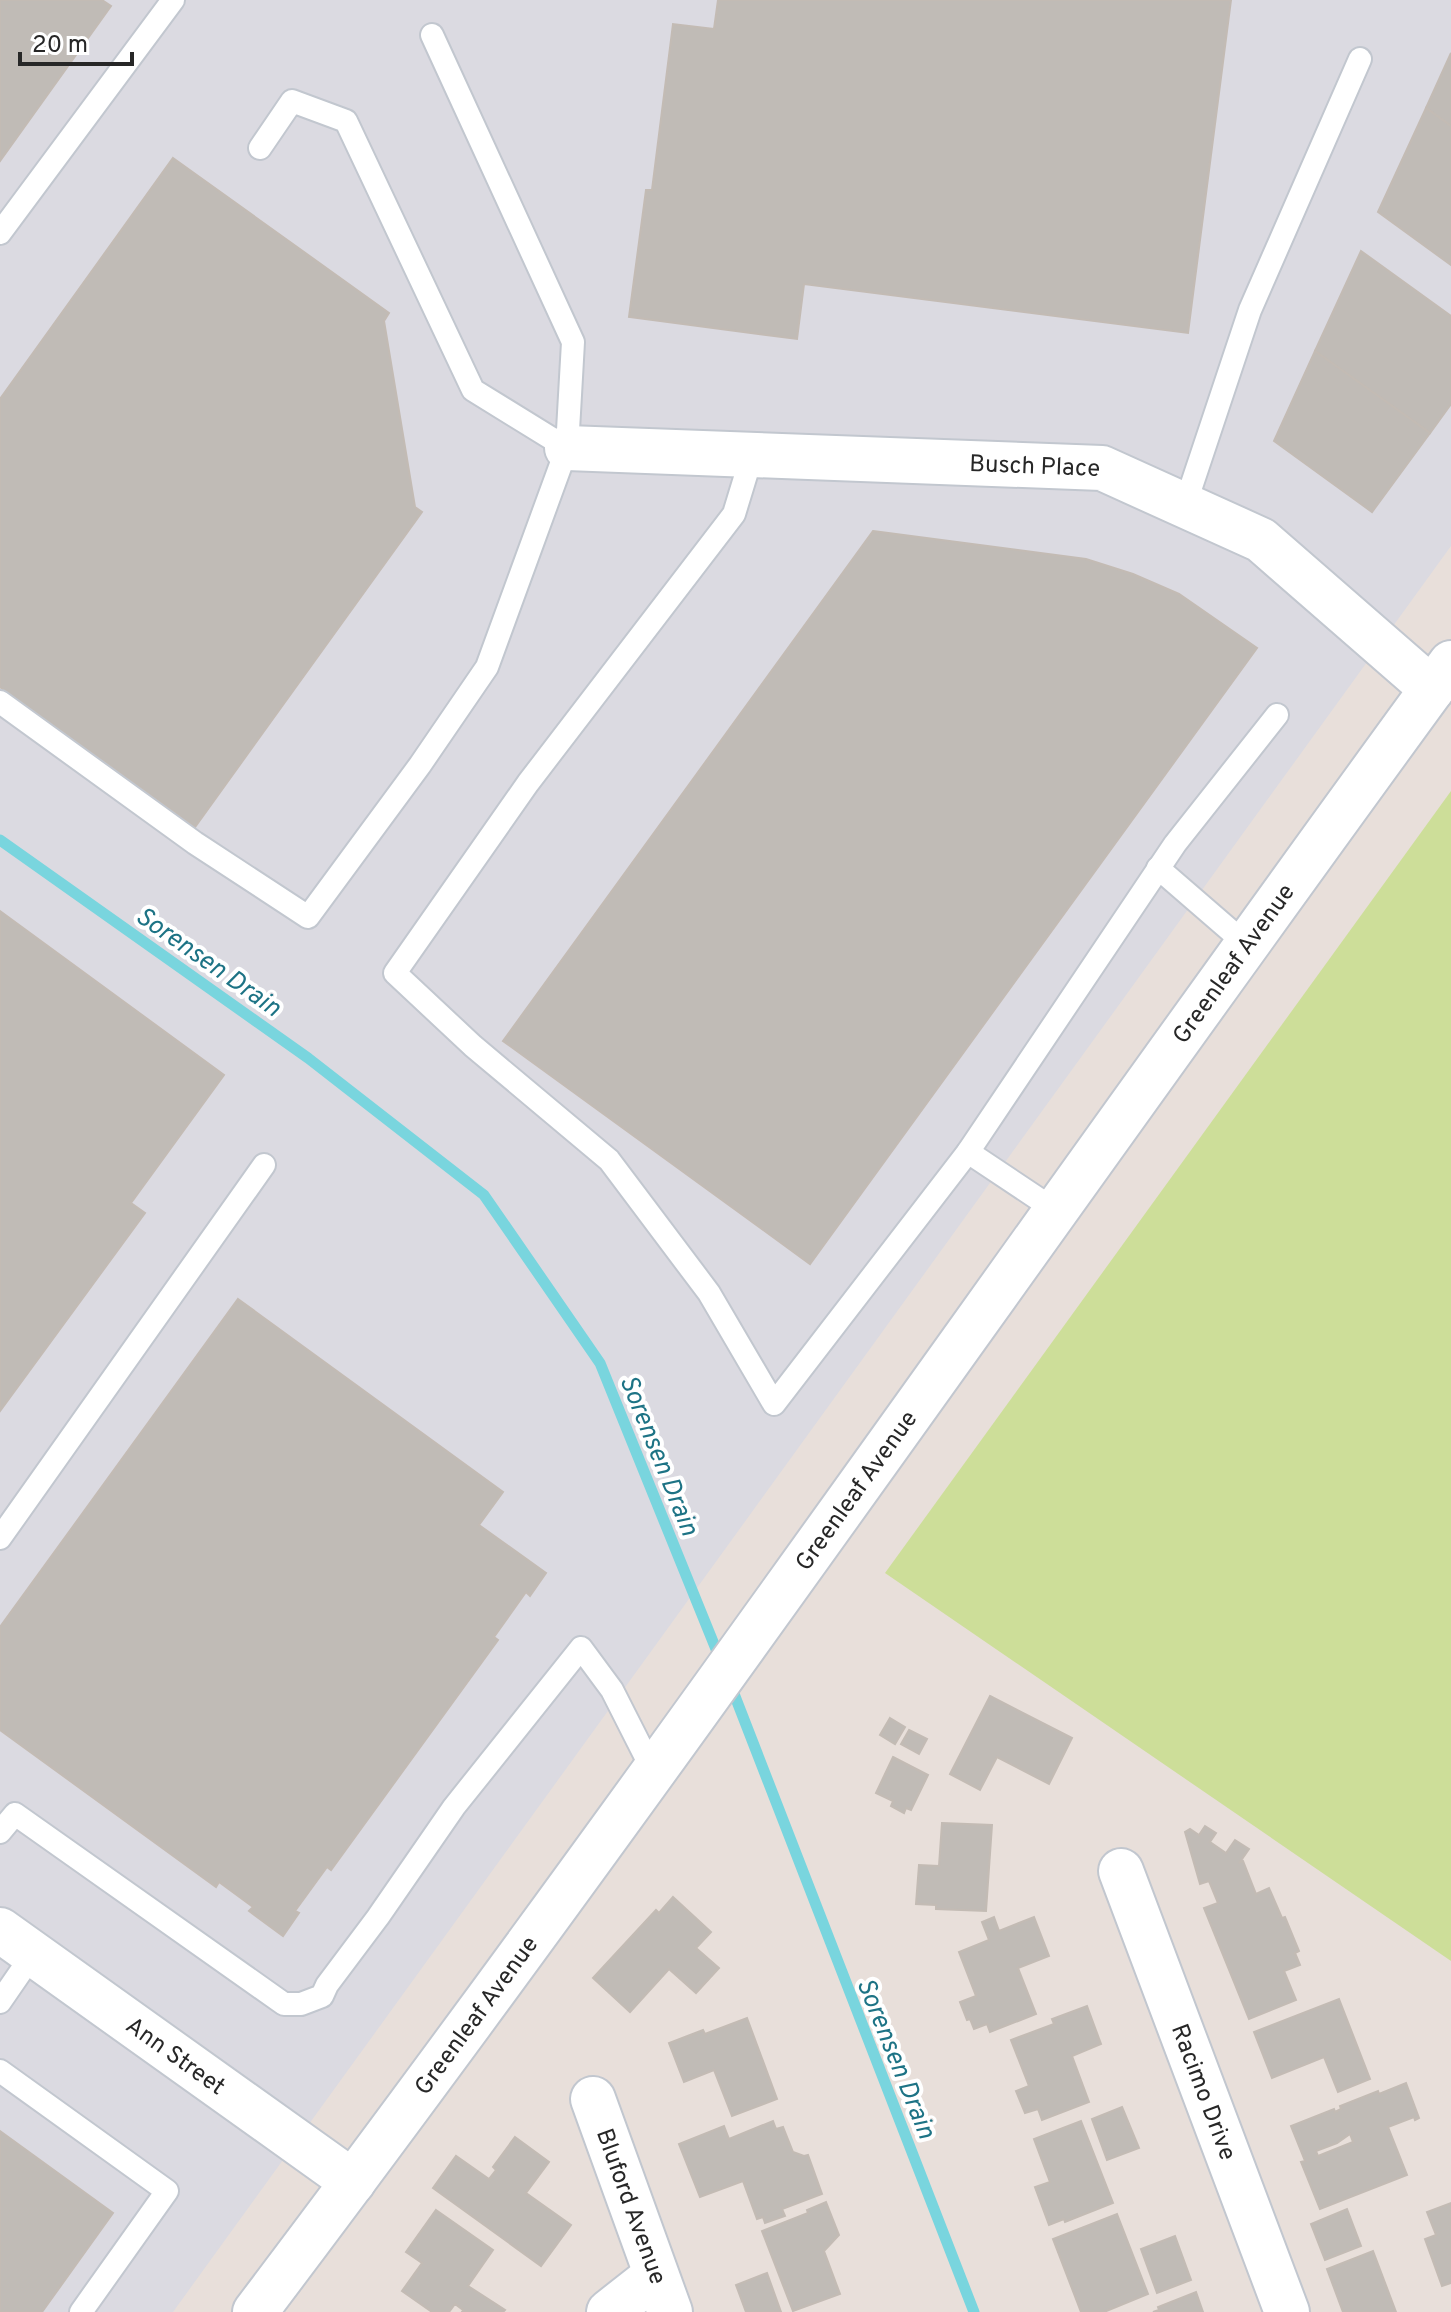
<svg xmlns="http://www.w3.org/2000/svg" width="1451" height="2312" font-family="Overpass,sans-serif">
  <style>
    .industrial { fill: #dbdae1 }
    .pitch { fill: #cdde99 }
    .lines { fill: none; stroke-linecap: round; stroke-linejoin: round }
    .stream { stroke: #79d5de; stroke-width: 11 }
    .building { fill: #c0bbb6; stroke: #c3bbb4; stroke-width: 2; fill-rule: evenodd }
    .lane-casing { stroke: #c2c7cf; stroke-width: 26 }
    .street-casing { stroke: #c2c7cf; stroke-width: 48 }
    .secondary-casing { stroke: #c2c7cf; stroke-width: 48 }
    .lane { stroke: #fff; stroke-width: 22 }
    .street { stroke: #fff; stroke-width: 44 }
    .secondary { stroke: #fff; stroke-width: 44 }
    .labels { text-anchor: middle; stroke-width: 8; stroke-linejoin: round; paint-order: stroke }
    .street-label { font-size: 24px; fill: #272727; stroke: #fff }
    .water-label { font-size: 26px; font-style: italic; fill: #1d7385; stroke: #fff }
  </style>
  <rect width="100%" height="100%" fill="#e8dfda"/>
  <path class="industrial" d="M0 0H1451V546L173 2312H0Z"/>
  <path class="pitch" d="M1451 791V1961L885 1573Z"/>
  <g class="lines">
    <g class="stream">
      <path d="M0 840 308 1058 484 1195 600 1363 720 1659"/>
      <path d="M731 1686 974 2312"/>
    </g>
  </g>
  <g class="building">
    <path d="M0 0H102L111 6 0 161Z"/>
    <path d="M718 0H1231L1188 333 804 284 797 339 629 317 646 190H652L673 24 714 29Z"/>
    <path d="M1451 53V126L1426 108Z"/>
    <path d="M1426 108 1451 126V265L1378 212Z"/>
    <path d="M173 158 389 313 384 321 415 507 422 512 195 827 0 687V399Z"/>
    <path d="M1361 251 1451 316V404L1430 433 1315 351Z"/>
    <path d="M1315 351 1430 433 1372 512 1274 441Z"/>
    <path d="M873 531 1086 559 1133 574 1179 594 1257 648 810 1264 503 1041Z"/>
    <path d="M0 911 224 1075 131 1203 145 1213 0 1411Z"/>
    <path d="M238 1299 503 1492 479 1525 546 1573 530 1596 526 1592 494 1637 498 1640 331 1870 327 1867 295 1911 299 1913 283 1936 249 1911 253 1907 219 1882 216 1887 0 1730V1627Z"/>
    <path d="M990 1696 1072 1738 1049 1784 997 1757 980 1790 950 1774Z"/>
    <path d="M890 1718 905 1727 895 1744 880 1735Z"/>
    <path d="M909 1730 927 1739 919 1754 901 1744Z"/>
    <path d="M893 1757 928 1775 911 1810 906 1808 904 1813 891 1806 893 1801 876 1793Z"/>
    <path d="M942 1823 992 1825 986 1911 936 1909V1905L916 1904 919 1865 939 1866Z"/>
    <path d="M1205 1826 1216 1833 1210 1842 1226 1853 1235 1840 1249 1849 1240 1862 1243 1861 1256 1894 1269 1888 1282 1918 1285 1917 1299 1951 1295 1953 1300 1965 1284 1971 1296 2000 1249 2019 1204 1908 1218 1903 1209 1881 1200 1884 1185 1832 1190 1829 1199 1835Z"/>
    <path d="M673 1897 711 1932 696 1948 719 1968 696 1993 669 1969 630 2012 593 1978 656 1910 659 1913Z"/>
    <path d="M994 1917 999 1931 1034 1917 1049 1956 1018 1968 1036 2014 990 2032 987 2024 974 2029 970 2019 967 2020 960 2002 976 1996 959 1952 989 1940 982 1922Z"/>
    <path d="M1339 1999 1370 2079 1338 2092 1324 2057 1272 2078 1254 2032Z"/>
    <path d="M1087 2006 1101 2044 1072 2056 1089 2102 1042 2120 1038 2109 1025 2113 1016 2091 1029 2086 1011 2040 1054 2024 1052 2019Z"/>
    <path d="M747 2018 777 2099 732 2116 714 2070 684 2082 669 2043 703 2030 705 2034Z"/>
    <path d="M1406 2083 1419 2118 1415 2120 1414 2117 1388 2127 1407 2175 1320 2209 1301 2162 1305 2161 1291 2126 1334 2109 1335 2112 1341 2109 1340 2106 1378 2091 1379 2094ZM1350 2134 1353 2142 1318 2156 1316 2151 1337 2143Z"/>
    <path d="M1122 2107 1139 2148 1107 2160 1092 2119Z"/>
    <path d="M773 2121 776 2129 783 2127 793 2152 804 2156 808 2155 822 2194 782 2209 785 2216 765 2223 763 2217 757 2219 743 2181 700 2197 679 2144 724 2126 729 2139Z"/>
    <path d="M1081 2121 1113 2203 1065 2222 1064 2219 1049 2225 1035 2187 1050 2182 1034 2139Z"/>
    <path d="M0 2131 113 2213 42 2312H0Z"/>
    <path d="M515 2137 549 2162 526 2193 571 2225 541 2266 433 2188 456 2156 489 2179 496 2170 493 2167Z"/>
    <path d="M826 2202 839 2235 824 2251 840 2294 793 2311 762 2231 808 2213 807 2210Z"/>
    <path d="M1451 2203V2283L1442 2286 1425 2239 1436 2235 1427 2212Z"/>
    <path d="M1347 2209 1361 2246 1325 2260 1311 2224Z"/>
    <path d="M436 2210 493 2250 468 2286 505 2310 503 2312H462L463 2310 455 2304 449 2312H432L402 2291 422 2263 406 2252Z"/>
    <path d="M1117 2214 1148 2294 1104 2312H1081L1053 2239Z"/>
    <path d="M1175 2236 1191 2280 1157 2293 1141 2249Z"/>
    <path d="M1373 2251 1396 2312H1343L1327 2269Z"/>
    <path d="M767 2273 781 2312H746L736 2285Z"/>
    <path d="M1196 2292 1203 2312H1153L1159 2310 1158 2307Z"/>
  </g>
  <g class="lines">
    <g class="lane-casing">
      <g id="lane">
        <path d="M260 148 292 101 346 121 473 390 567 448"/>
        <path d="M0 233 173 0"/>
        <path d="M752 455 734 514 528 783 395 973 473 1046 609 1160 709 1293 774 1404 968 1152"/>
        <path d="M1185 505 1250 310 1360 59"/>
        <path d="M0 702 195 843 308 917 420 765 487 667 567 448 573 342 432 35"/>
        <path d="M1158 868 1247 945"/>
        <path d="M1055 1210 968 1152 1175 844 1277 715"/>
        <path d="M0 1538 264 1165"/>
        <path d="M0 1832 15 1814 284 2004H301L322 1996 327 1985 378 1917 454 1807 581 1648 612 1690 653 1771"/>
        <path d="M0 2002 33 1954"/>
        <path d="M0 2071 167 2191 81 2312"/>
      </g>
    </g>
    <g class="street-casing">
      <g id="street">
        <path id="s1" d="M567 448 1102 468 1261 540 1432 689"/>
        <path id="s2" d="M1121 1871 1287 2312"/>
        <path id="s3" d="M0 1930 353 2182"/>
        <path id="s4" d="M593 2099 670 2312"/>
        <path d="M609 2312 656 2275"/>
      </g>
    </g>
    <g class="secondary-casing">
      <g id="secondary">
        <path id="s5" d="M255 2312C664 1771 1050 1211 1451 663"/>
      </g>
    </g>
    <use href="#lane" class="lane"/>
    <use href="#street" class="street"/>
    <use href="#secondary" class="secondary"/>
  </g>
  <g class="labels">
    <g class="street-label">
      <text dy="8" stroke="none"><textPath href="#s1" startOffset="468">Busch Place</textPath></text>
      <text dy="8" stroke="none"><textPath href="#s5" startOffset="1666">Greenleaf Avenue</textPath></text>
      <text dy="8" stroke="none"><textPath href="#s5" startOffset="1018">Greenleaf Avenue</textPath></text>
      <text dy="8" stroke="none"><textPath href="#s5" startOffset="370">Greenleaf Avenue</textPath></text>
      <text dy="8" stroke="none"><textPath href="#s3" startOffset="216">Ann Street</textPath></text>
      <text dy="8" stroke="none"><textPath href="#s2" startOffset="236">Racimo Drive</textPath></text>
      <text dy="8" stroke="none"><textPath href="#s4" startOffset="114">Bluford Avenue</textPath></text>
    </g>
    <g class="water-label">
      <text transform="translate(209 961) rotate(35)" y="9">Sorensen Drain</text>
      <text transform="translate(660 1455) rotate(68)" y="9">Sorensen Drain</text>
      <text transform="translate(897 2058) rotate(68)" y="9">Sorensen Drain</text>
    </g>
  </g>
  <path d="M20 52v12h112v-12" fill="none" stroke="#272727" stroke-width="4"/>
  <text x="32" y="52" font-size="24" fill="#272727" stroke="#ffffff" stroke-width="6" paint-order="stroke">20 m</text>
</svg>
